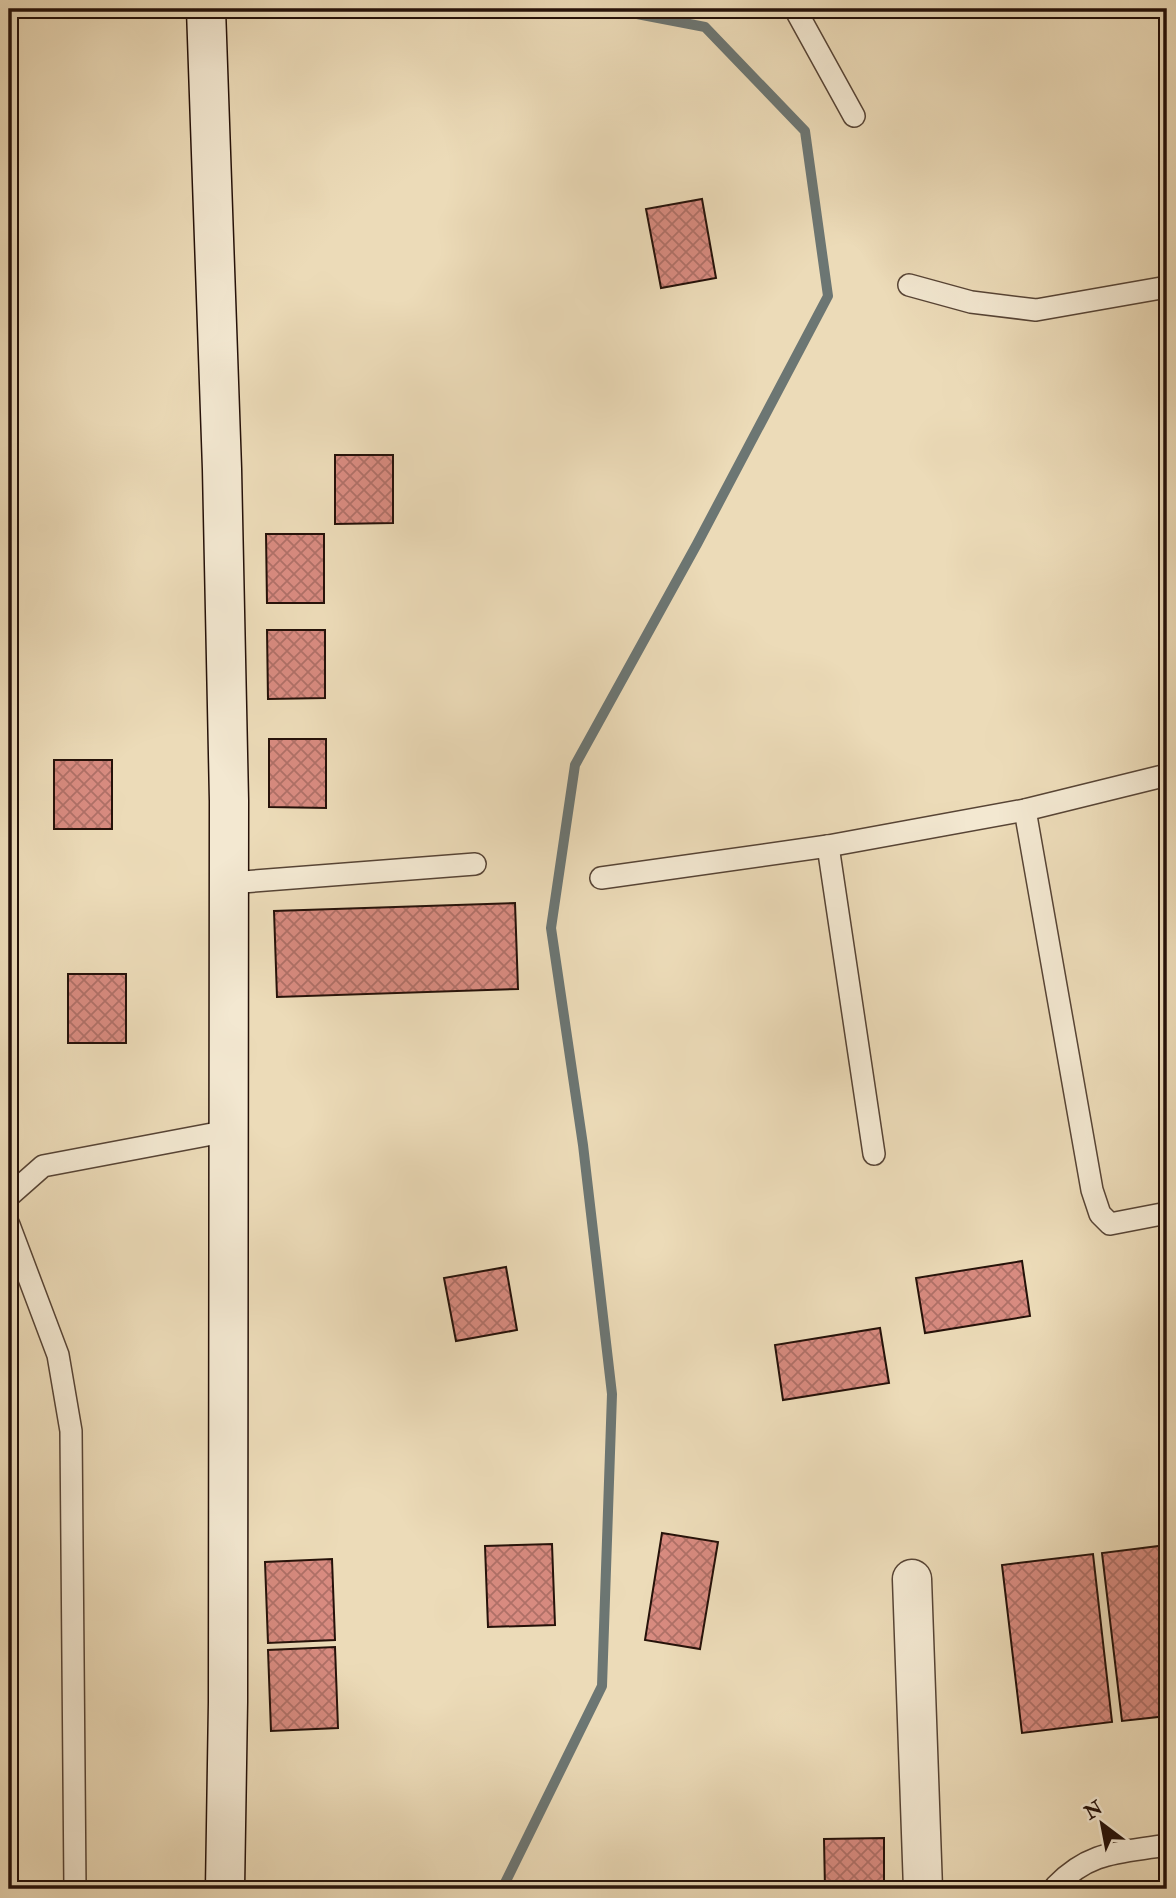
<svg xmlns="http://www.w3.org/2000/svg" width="1176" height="1898" font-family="'IM FELL Double Pica',serif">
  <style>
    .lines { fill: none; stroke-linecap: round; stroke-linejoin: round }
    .stream { stroke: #6c7673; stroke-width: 10 }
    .building { fill: url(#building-cross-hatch); stroke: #251109; stroke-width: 2 }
    .lane-casing { stroke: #574435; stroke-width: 24 }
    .street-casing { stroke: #574435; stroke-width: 41 }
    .secondary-casing { stroke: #251109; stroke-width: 41 }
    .lane { stroke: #f3e8d1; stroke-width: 21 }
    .street { stroke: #f3e8d1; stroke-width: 38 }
    .secondary { stroke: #f3e8d1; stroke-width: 38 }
  </style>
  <defs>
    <pattern id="building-cross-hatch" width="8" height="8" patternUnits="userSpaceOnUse" patternTransform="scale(1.75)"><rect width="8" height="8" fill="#d88b80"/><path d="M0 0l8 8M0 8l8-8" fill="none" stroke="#af7067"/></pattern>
  </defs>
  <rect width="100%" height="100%" fill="#ecdbb8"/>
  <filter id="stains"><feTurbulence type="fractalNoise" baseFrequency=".00286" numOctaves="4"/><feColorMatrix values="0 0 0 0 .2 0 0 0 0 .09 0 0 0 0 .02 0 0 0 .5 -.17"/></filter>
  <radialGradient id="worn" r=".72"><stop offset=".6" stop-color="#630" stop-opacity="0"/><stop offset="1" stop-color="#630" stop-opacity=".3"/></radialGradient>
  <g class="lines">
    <path class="stream" d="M502 1889 602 1686 612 1394 583 1145 551 928 575 765 697 544 828 296 805 131 705 27 611 9"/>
  </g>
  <g class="building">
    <path d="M702 199 716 278 661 288 646 209Z"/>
    <path d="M335 455H393V523L335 524Z"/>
    <path d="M266 534H324V603H267Z"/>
    <path d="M267 630H325V698L268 699Z"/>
    <path d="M269 739H326V808L269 807Z"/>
    <rect x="54" y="760" width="58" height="69"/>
    <path d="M515 903 518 989 277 997 274 911Z"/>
    <rect x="68" y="974" width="58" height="69"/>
    <path d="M1022 1261 1030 1316 925 1333 916 1278Z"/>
    <path d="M506 1267 517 1330 456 1341 444 1278Z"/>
    <path d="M880 1328 889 1383 783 1400 775 1345Z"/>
    <path d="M662 1533 718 1542 700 1649 645 1640Z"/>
    <path d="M552 1544 555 1625 488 1627 485 1546Z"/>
    <path d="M1167 1545V1716L1122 1721 1102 1553Z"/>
    <path d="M1093 1554 1112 1722 1022 1733 1002 1565Z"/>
    <path d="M332 1559 335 1640 268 1643 265 1562Z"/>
    <path d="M335 1647 338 1728 271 1731 268 1650Z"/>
    <path d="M884 1838V1889H825L824 1839Z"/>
  </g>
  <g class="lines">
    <g class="lane-casing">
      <g id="lane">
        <path d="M795 9 854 116"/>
        <path d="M909 285 971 302 1036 310 1167 287"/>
        <path d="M1025 810 1092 1190 1100 1214 1110 1224 1167 1213"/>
        <path d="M828 846 874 1154"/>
        <path d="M601 878 828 846 1025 810 1167 775"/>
        <path d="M229 883 475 864"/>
        <path d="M9 1196 43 1166 228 1131"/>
        <path d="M9 1225 58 1355 71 1431 75 1889"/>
        <path d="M1056 1889V1886C1091 1850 1120 1853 1167 1845"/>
      </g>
    </g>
    <g class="street-casing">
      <path id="street" d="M912 1579 923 1889"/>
    </g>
    <g class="secondary-casing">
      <path id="secondary" d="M206 9 222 469 229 801 228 1702 225 1889"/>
    </g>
    <use href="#lane" class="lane"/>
    <use href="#street" class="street"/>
    <use href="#secondary" class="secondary"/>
  </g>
  <rect width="1176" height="1898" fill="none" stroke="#ecdbb8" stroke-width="35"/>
  <rect x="10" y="10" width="1155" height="1877" fill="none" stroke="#251109" stroke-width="3.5"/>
  <rect x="18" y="18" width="1141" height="1863" fill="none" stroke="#251109" stroke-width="2"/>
  <g transform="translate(1102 1824) rotate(328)" stroke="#f3e8d1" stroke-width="5" paint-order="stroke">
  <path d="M0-5L12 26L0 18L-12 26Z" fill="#251109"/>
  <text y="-10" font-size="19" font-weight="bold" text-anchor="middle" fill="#251109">N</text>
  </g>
  <rect width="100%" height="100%" filter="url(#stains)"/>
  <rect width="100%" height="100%" fill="url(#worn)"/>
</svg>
